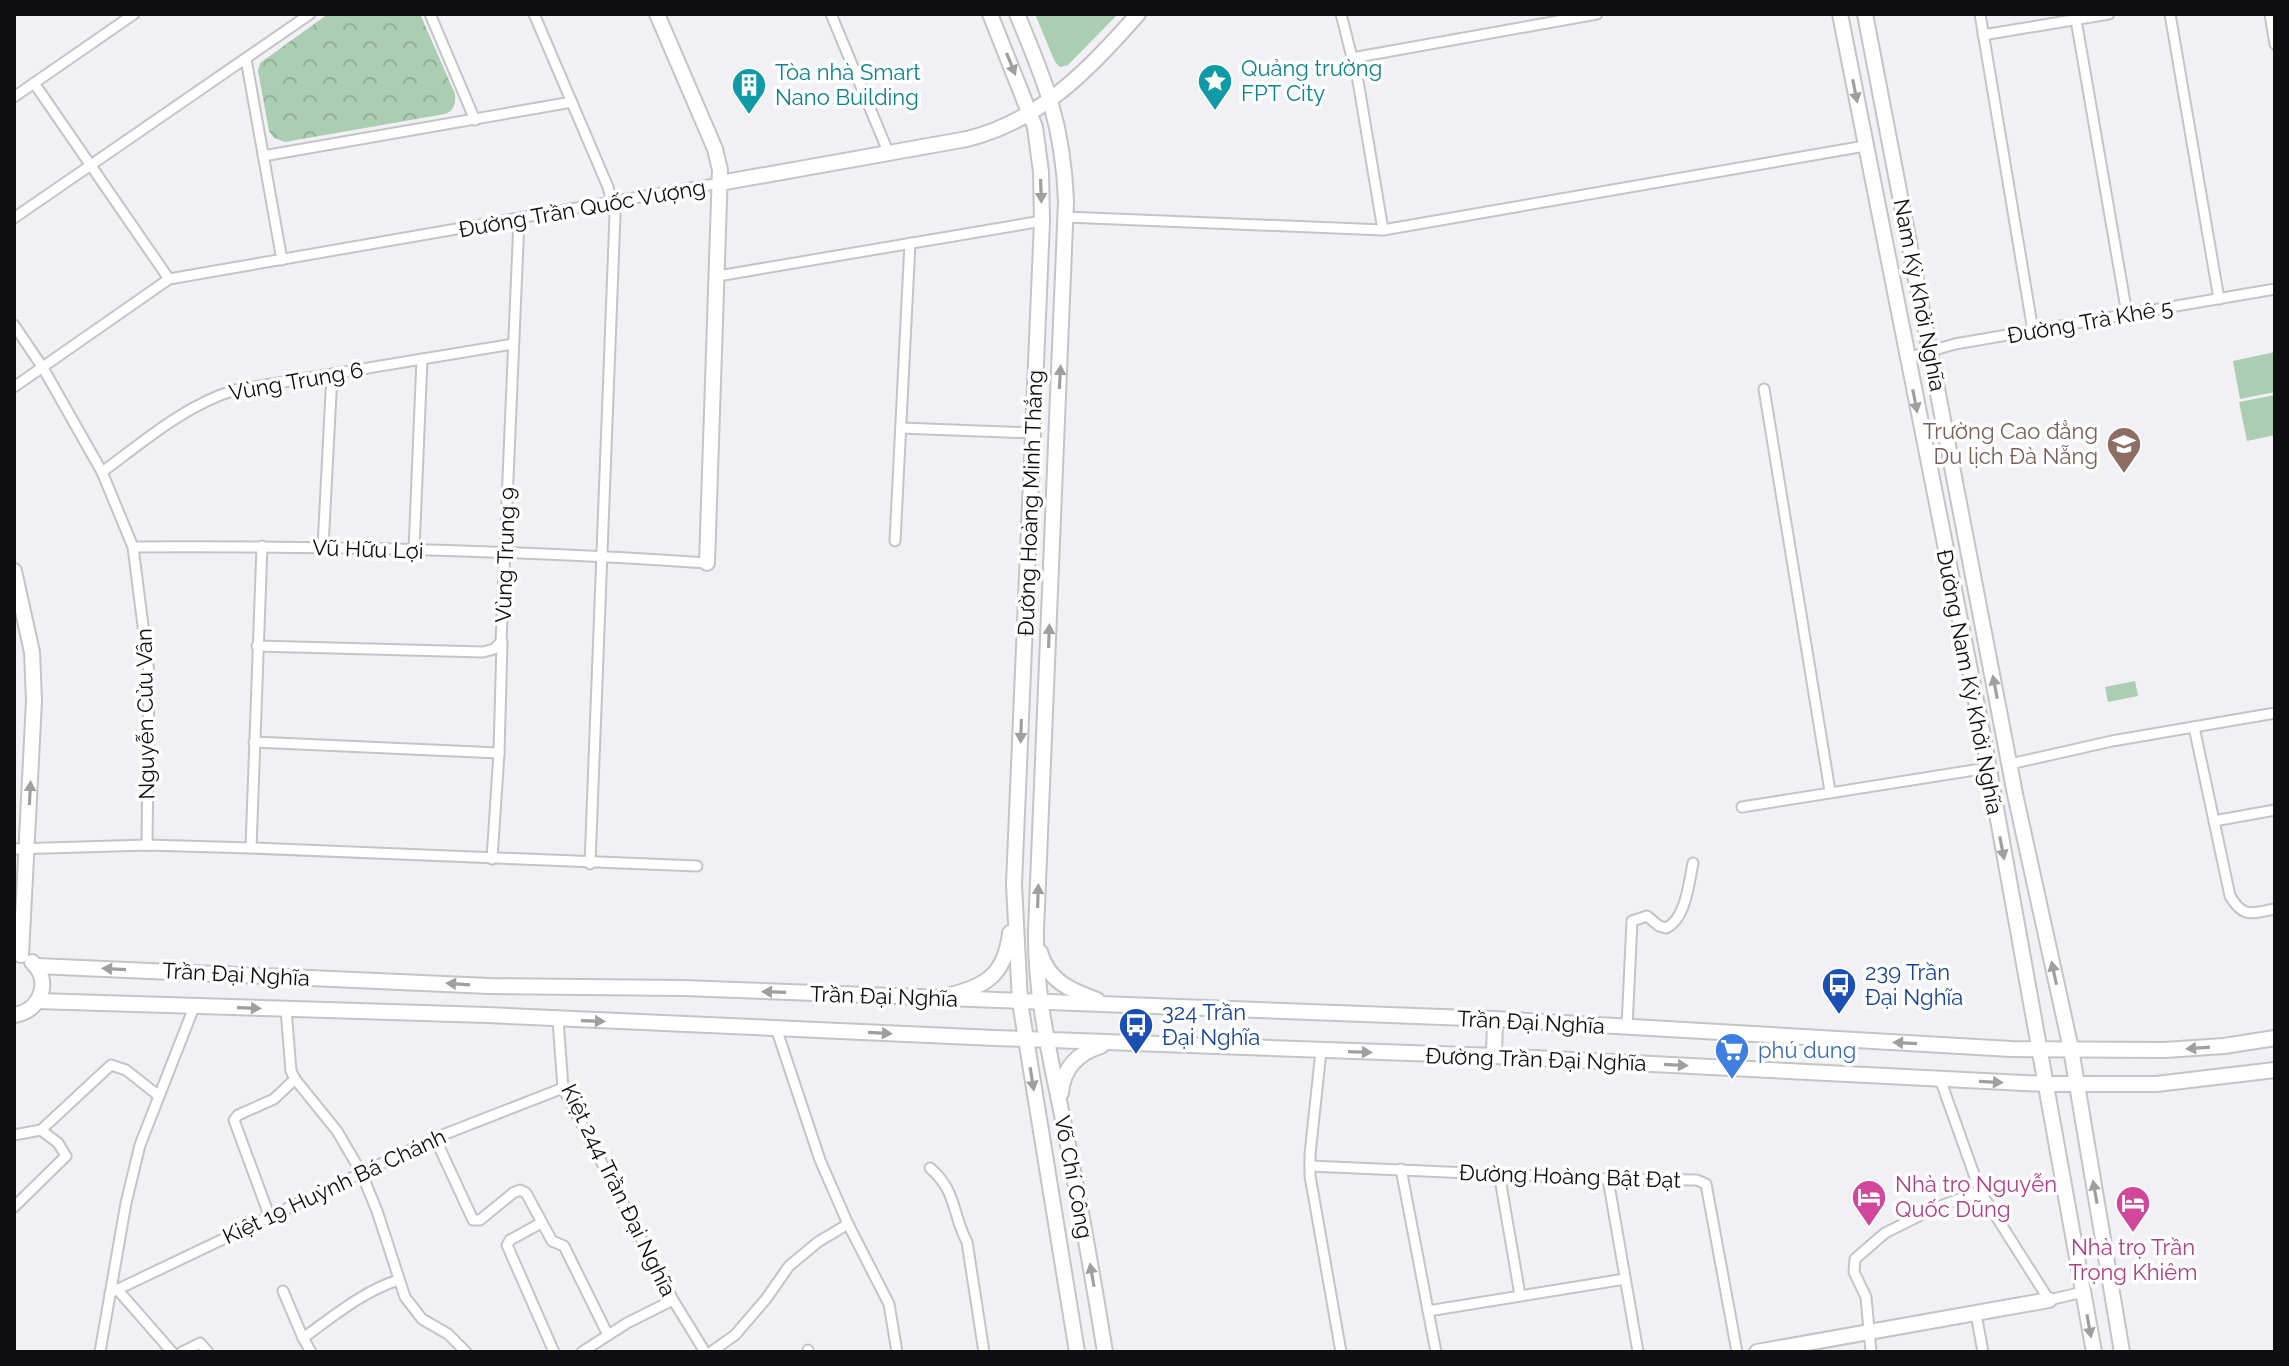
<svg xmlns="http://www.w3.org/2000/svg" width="2289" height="1366" font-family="Raleway,sans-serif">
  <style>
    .green { fill: #abcdb1 }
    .park { fill: url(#park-crowns) }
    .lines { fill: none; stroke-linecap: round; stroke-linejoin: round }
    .street-casing { stroke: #c4c3c7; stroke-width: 13 }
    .secondary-casing { stroke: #c4c3c7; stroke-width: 18 }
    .primary-casing { stroke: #c4c3c7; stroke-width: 18 }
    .street { stroke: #fff; stroke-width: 9 }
    .secondary { stroke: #fff; stroke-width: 14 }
    .primary { stroke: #fff; stroke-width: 14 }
    .oneway { fill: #9f9f9f }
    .labels { text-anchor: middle; stroke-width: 7; stroke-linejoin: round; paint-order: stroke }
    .culture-label { font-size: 22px; fill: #0d838f; stroke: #fff; text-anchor: start }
    .street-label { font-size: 22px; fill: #0f0e10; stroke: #fff }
    .education-label { font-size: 22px; fill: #785e54; stroke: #fff; text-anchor: end }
    .transit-label { font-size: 22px; fill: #164399; stroke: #fff; text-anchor: start }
    .shop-label { font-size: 22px; fill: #366cbe; stroke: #fff; text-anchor: start }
    .hotel-label { font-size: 22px; fill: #b23c85; stroke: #fff; text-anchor: start }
  </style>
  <defs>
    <pattern id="park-crowns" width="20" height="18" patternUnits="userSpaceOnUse" patternTransform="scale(2)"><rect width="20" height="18" fill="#abcdb1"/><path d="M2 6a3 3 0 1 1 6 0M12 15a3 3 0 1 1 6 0" fill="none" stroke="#92af97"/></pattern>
  </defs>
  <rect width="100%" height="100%" fill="#f1f1f5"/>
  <g class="green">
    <path d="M1035 14H1118L1068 65 1060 67 1055 62Z"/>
    <path d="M2275 352V392L2240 399 2233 361Z"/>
    <path d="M2275 395V435L2247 441 2239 402Z"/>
    <path d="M2135 681 2138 696 2108 702 2105 687Z"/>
  </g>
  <path class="park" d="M328 14H420L455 94C456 103 454 111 445 114L285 142 274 138 269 131 258 71 260 63Z"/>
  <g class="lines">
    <g class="street-casing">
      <g id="street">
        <path d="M430 14 475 120"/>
        <path d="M534 14 608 187 615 215 590 864"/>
        <path d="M831 14 889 154"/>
        <path d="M1341 14 1358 81 1383 230"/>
        <path d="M1980 14 2033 331"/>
        <path d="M2075 14 2127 314"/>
        <path d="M2170 14 2219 299"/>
        <path d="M2270 14 2275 44"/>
        <path d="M1983 35 2109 14"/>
        <path d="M1352 58 1597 14"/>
        <path d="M246 59 282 260"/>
        <path d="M34 83 169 279"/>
        <path d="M14 97 134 14"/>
        <path d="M263 156 572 102"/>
        <path d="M1066 217 1383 230 1865 146"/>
        <path d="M14 218 310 14"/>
        <path d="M718 276 1042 221"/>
        <path d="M14 325 43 368 102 472 133 547 149 673 147 845"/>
        <path d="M1907 358 1955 344 2275 289"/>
        <path d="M14 387 169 279 720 183"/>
        <path d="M1764 389 1830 791"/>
        <path d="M901 428 1033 433"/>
        <path d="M102 472C143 442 185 405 235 390L513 344"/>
        <path d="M895 541 910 243"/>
        <path d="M133 547C324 546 516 550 707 563"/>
        <path d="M323 547 332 374"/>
        <path d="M414 550 422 359"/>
        <path d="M257 646 483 652 494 649 501 642 519 220"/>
        <path d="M2194 727 2230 896C2244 919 2251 913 2275 909"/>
        <path d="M254 742 499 753"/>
        <path d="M2010 764 2112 741 2275 713"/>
        <path d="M1742 807 1987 768"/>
        <path d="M2214 821 2275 810"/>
        <path d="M251 848 262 546"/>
        <path d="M14 849 147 845 251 848 697 866"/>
        <path d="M492 859 499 753 502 642"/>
        <path d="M286 1009 291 1071 295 1079 337 1131 361 1172 377 1211 405 1297 422 1319 448 1334 466 1352"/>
        <path d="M558 1020 563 1088 673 1300 705 1352"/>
        <path d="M1627 1027 1632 921 1647 916 1659 926 1666 928C1686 919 1689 882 1693 863"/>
        <path d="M776 1028 820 1160 848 1224 889 1304 897 1352"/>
        <path d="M1321 1051 1310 1154V1176L1341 1352"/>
        <path d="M1940 1079 1980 1191 2049 1300 2083 1292"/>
        <path d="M14 1135 41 1130 111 1065 126 1070 159 1096"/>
        <path d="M435 1138 473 1220H480L513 1193 520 1190 526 1193 552 1241 564 1246 608 1335"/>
        <path d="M1310 1166 1608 1179 1697 1180 1706 1184 1737 1352"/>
        <path d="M930 1168C957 1191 952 1214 967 1242L984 1352"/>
        <path d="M1401 1169 1436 1352"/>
        <path d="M1499 1173 1520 1295"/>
        <path d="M1608 1179 1638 1352"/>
        <path d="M14 1207 66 1156 58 1143 41 1130"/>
        <path d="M269 1215 234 1120 238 1115 274 1099 295 1079"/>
        <path d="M541 1223 510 1240 507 1245 554 1352"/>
        <path d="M117 1289 172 1352"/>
        <path d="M283 1291 303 1338"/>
        <path d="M110 1293 435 1138 563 1088"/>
        <path d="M1428 1311 1625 1279"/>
        <path d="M1976 1314 1983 1352"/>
        <path d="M808 1350V1352"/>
        <path d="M100 1352 126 1203 140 1145 194 1007"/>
        <path d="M182 1352 200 1343 208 1352"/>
        <path d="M311 1352 303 1338C334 1316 362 1292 398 1280"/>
        <path d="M582 1352 627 1323 673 1300"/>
        <path d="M711 1352 735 1335 766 1299 789 1266 818 1242 848 1224"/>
        <path d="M1871 1352 1866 1297 1854 1272 1855 1259 1885 1233 1933 1209 1980 1191"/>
      </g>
    </g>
    <g class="secondary-casing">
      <g id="secondary">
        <path d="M657 14 715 149 720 170 707 563"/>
        <path d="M990 14 1035 127 1041 172 1042 221 1014 884 1020 1002 1077 1352"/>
        <path d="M1017 14C1046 83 1063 125 1066 201L1036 931C1035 1000 1052 1063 1065 1130 1080 1204 1093 1278 1105 1352"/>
        <path d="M720 183 967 139C1040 121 1090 69 1138 14"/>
        <path d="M14 571 32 652 34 701 21 955"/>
        <path d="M1040 952C1048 981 1070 990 1097 1000"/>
        <path d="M37 966 489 986 683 988 1495 1019 2011 1049 2165 1050 2224 1046 2275 1038"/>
        <path d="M950 995C988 986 1005 973 1010 933"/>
        <path d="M37 1001 487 1015 995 1038 1494 1056 2046 1084H2156L2275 1070"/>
        <path d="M14 1015C41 1011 52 981 32 962"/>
        <path d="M1494 1056 1495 1019"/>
        <path d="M1061 1093C1063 1068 1078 1053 1101 1046"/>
        <path d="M1757 1352 2049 1300"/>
      </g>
    </g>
    <g class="primary-casing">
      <g id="primary">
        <path d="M1840 14 1983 736 2094 1352"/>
        <path d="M1865 14 2015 794 2071 1049 2122 1352"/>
      </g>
    </g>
    <use href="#street" class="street"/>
    <use href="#secondary" class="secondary"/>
    <use href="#primary" class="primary"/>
  </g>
  <defs><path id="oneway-solid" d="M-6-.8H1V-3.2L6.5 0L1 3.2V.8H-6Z" transform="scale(2)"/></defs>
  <g class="oneway">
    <use href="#oneway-solid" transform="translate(1011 64) rotate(68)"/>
    <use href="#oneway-solid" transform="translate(1855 91) rotate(79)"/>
    <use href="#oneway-solid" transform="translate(1041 191) rotate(88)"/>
    <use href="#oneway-solid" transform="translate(1060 377) rotate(-87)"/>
    <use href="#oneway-solid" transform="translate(1915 401) rotate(79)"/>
    <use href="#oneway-solid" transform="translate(1049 636) rotate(-88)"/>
    <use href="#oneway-solid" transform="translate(1995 687) rotate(-101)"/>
    <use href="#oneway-solid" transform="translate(1021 731) rotate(92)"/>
    <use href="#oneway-solid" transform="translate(30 793) rotate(-87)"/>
    <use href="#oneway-solid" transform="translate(2002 848) rotate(79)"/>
    <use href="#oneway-solid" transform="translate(1038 896) rotate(-88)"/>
    <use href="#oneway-solid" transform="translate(114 969) rotate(-177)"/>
    <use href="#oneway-solid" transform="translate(2054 973) rotate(-102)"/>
    <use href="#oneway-solid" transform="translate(458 984) rotate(-176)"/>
    <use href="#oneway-solid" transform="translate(774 992) rotate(-178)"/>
    <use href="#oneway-solid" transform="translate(249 1008) rotate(2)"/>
    <use href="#oneway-solid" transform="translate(593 1021) rotate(2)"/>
    <use href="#oneway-solid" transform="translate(880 1033) rotate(3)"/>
    <use href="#oneway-solid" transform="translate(1905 1043) rotate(-177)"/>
    <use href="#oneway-solid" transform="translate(2198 1048) rotate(176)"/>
    <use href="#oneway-solid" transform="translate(1360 1052) rotate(2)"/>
    <use href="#oneway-solid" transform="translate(1676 1065) rotate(3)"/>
    <use href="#oneway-solid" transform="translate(1032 1079) rotate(81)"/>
    <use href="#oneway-solid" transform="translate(1991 1082) rotate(3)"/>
    <use href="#oneway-solid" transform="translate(2095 1192) rotate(-100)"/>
    <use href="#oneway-solid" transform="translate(1092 1275) rotate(-100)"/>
    <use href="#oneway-solid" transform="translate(2089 1326) rotate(80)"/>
  </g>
  <defs>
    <g id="sight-pin" transform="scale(1.8)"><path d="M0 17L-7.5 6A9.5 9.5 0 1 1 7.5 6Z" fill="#0f9aa8" stroke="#fff"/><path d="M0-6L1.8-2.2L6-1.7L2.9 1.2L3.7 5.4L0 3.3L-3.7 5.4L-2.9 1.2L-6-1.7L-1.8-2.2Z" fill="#fff"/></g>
    <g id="building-pin" transform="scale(1.8)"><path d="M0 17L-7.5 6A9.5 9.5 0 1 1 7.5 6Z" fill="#0f9aa8" stroke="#fff"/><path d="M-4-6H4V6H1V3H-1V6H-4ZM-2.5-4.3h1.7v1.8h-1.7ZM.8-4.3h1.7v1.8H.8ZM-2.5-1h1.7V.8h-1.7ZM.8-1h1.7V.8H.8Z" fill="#fff"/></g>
    <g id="university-pin" transform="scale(1.8)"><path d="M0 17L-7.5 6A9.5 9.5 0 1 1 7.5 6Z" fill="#8d6e63" stroke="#fff"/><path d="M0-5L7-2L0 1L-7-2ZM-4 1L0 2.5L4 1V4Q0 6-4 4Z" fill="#fff"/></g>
    <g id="bus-pin" transform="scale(1.8)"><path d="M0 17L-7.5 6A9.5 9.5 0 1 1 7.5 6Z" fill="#1a4fb4" stroke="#fff"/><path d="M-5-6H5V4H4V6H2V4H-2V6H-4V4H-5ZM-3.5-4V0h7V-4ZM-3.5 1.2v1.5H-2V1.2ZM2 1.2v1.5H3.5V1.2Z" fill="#fff"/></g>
    <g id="supermarket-pin" transform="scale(1.8)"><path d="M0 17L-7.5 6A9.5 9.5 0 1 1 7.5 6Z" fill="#3f7fe0" stroke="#fff"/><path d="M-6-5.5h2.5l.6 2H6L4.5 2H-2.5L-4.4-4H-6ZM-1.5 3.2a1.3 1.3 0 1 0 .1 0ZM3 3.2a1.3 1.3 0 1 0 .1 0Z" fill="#fff"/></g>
    <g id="hotel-pin" transform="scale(1.8)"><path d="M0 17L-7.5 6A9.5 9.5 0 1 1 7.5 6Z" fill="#d1479c" stroke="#fff"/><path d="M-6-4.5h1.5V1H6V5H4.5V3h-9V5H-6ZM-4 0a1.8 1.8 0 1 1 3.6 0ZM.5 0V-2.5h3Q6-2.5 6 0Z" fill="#fff"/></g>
  </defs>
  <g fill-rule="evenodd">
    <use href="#sight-pin" x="1215" y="81"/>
    <use href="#building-pin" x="749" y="85"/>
    <use href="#university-pin" x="2124" y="444"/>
    <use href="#bus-pin" x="1839" y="985"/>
    <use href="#bus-pin" x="1136" y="1025"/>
    <use href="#supermarket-pin" x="1732" y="1050"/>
    <use href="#hotel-pin" x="1869" y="1197"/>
    <use href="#hotel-pin" x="2133" y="1203"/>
  </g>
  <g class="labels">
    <g class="culture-label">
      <text x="1241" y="76">Quảng trường<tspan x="1241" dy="25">FPT City</tspan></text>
      <text x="775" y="80">Tòa nhà Smart<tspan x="775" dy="25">Nano Building</tspan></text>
    </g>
    <g class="street-label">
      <text transform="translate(582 208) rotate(-10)" y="8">Đường Trần Quốc Vượng</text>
      <text transform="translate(1920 295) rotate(79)" y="8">Nam Kỳ Khởi Nghĩa</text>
      <text transform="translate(2090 321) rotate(-10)" y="8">Đường Trà Khê 5</text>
      <text transform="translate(296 381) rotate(-10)" y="8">Vùng Trung 6</text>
      <text transform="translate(1030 503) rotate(-88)" y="8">Đường Hoàng Minh Thắng</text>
      <text transform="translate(368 549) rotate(2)" y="8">Vũ Hữu Lợi</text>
      <text transform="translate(505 555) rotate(-88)" y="8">Vùng Trung 9</text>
      <text transform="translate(1970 682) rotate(79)" y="8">Đường Nam Kỳ Khởi Nghĩa</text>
      <text transform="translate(145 714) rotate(-91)" y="8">Nguyễn Cửu Vân</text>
      <text transform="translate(236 974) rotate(3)" y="8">Trần Đại Nghĩa</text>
      <text transform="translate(884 996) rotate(2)" y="8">Trần Đại Nghĩa</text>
      <text transform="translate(1531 1022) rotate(3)" y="8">Trần Đại Nghĩa</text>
      <text transform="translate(1536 1059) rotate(2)" y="8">Đường Trần Đại Nghĩa</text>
      <text transform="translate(1570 1176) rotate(2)" y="8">Đường Hoàng Bật Đạt</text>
      <text transform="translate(1074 1177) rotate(79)" y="8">Võ Chí Công</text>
      <text transform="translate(334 1186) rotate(-25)" y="8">Kiệt 19 Huỳnh Bá Chánh</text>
      <text transform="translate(619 1190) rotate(64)" y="8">Kiệt 244 Trần Đại Nghĩa</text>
    </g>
    <g class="education-label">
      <text x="2098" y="439">Trường Cao đẳng<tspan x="2098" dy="25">Du lịch Đà Nẵng</tspan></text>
    </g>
    <g class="transit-label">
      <text x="1865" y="980">239 Trần<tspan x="1865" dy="25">Đại Nghĩa</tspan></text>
      <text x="1162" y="1020">324 Trần<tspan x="1162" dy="25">Đại Nghĩa</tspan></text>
    </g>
    <g class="shop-label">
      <text x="1758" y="1058">phú dung</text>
    </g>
    <g class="hotel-label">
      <text x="1895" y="1192">Nhà trọ Nguyễn<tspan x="1895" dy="25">Quốc Dũng</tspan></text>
      <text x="2133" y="1255" text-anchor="middle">Nhà trọ Trần<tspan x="2133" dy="25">Trọng Khiêm</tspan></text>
    </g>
  </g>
  <rect width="2289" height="1366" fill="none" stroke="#0f0e10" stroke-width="32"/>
</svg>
